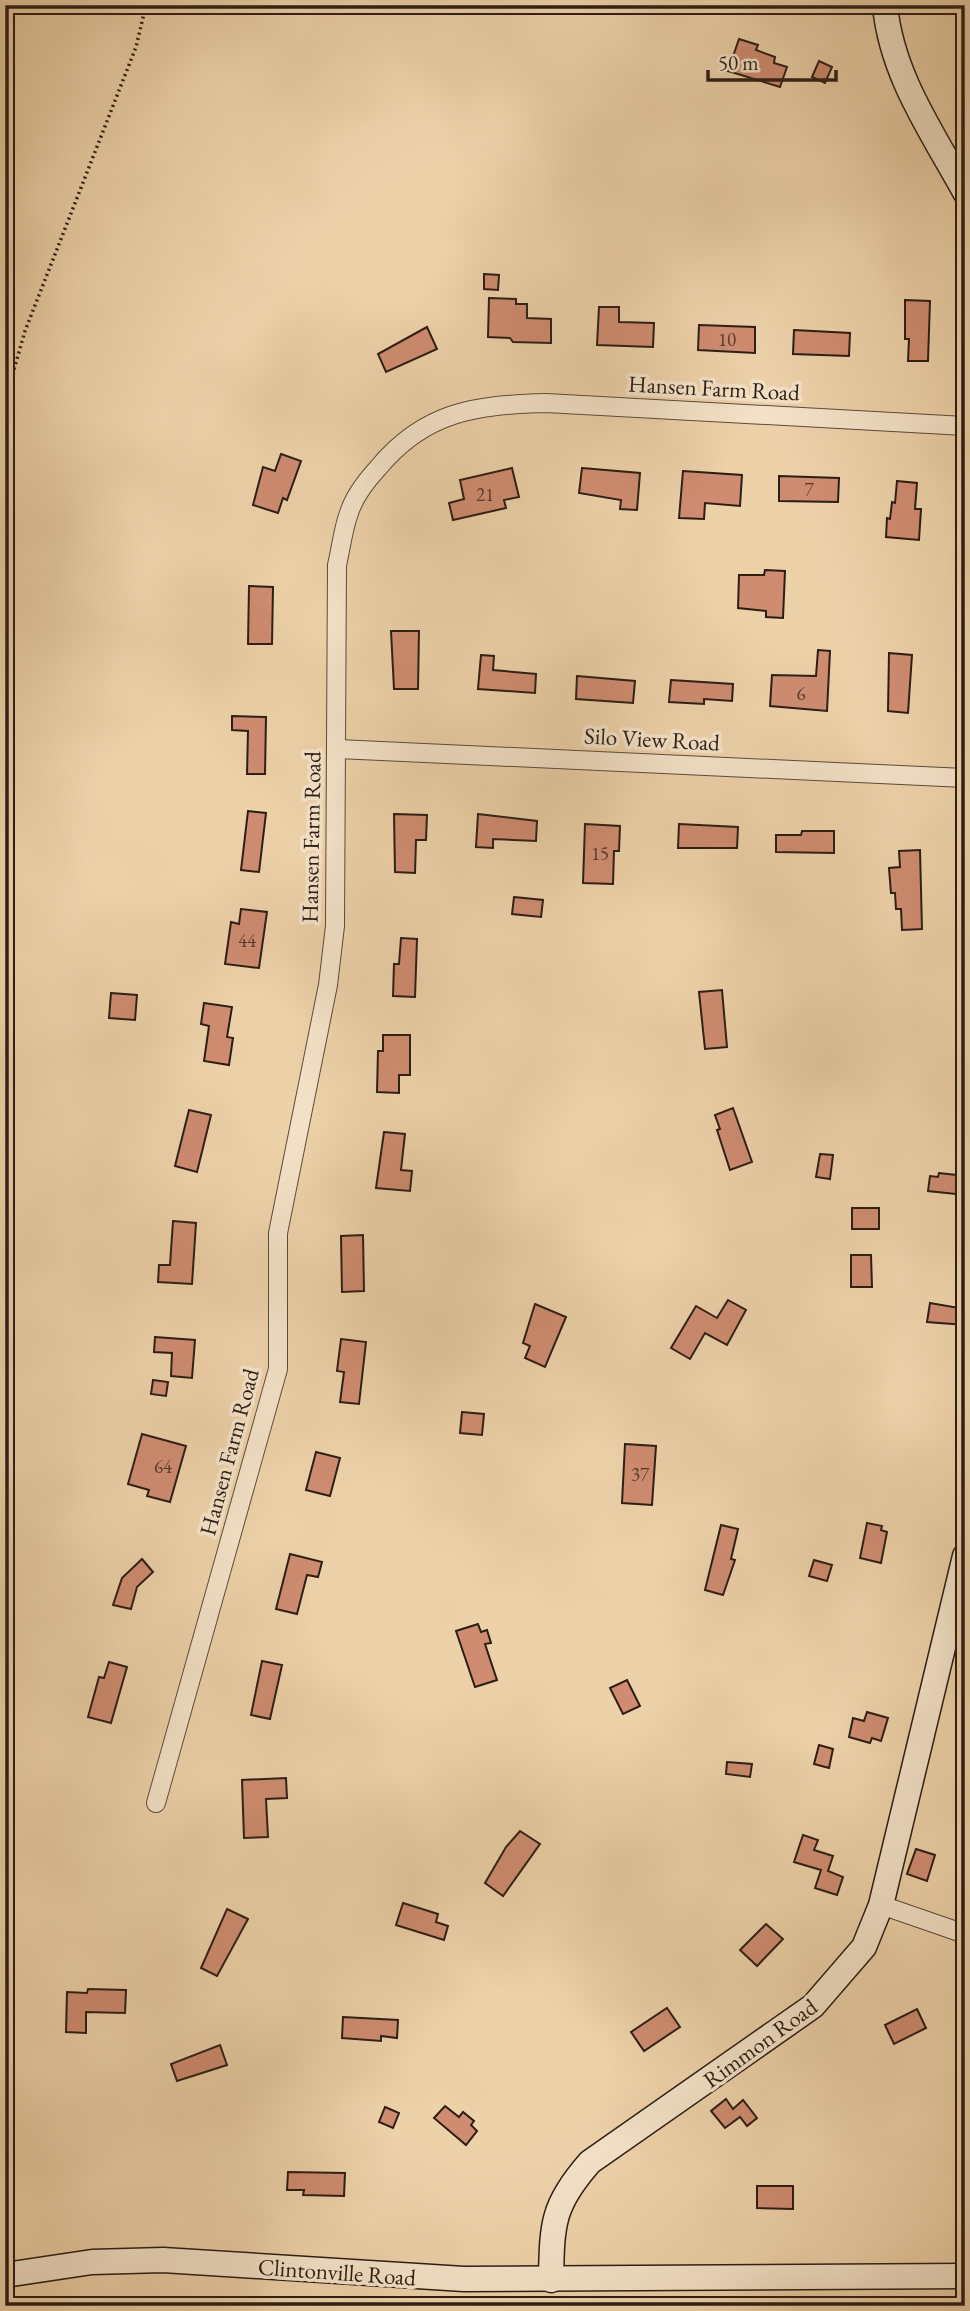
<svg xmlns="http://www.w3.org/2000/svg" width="970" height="2311" font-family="'EB Garamond',serif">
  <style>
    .building { fill: #cf8c71; stroke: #2c1e15; stroke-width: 2 }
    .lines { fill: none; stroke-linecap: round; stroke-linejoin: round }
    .street-casing { stroke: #5c4b3a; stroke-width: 20 }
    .secondary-casing { stroke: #2c1e15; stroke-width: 27 }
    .path { stroke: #2c1e15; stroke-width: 3.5; stroke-dasharray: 2 3.5; stroke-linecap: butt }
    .street { stroke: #f3e1c7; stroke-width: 18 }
    .secondary { stroke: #f3e1c7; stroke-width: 24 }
    .labels { text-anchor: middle; stroke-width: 7; stroke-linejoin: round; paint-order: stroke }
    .number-label { font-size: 19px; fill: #553a2c }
    .street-label { font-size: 23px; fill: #2c1e15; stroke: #f3e1c7 }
  </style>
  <rect width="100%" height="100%" fill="#edd1a9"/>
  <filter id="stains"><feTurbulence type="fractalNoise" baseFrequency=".00286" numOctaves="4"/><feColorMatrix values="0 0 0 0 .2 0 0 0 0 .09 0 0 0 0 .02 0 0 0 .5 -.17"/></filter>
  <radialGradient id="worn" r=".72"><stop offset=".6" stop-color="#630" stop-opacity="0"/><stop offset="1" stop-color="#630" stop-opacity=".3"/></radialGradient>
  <g class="building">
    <path d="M739 39 758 45 756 50 775 57 774 63 787 67 780 87 728 71Z"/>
    <path d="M819 61 832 67 825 83 812 77Z"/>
    <path d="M484 274 499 275 498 290 484 289Z"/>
    <path d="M489 298 516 299V304H527V318L551 319V343L513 342 510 338 488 337Z"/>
    <path d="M905 300 930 301 928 361H908L909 339H905Z"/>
    <path d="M599 307H619V322L654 323 653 347 597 345Z"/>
    <path d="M699 325 755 327V353L698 350Z"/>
    <path d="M427 327 437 349 386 372 378 354Z"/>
    <path d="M794 330 850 333 849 356 793 354Z"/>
    <path d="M281 454 301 461 287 500 283 498 278 513 253 505 263 467 275 471Z"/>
    <path d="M512 468 519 497 504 500 506 508 453 520 449 503 464 499 460 480Z"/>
    <path d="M582 468 640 473 637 510 620 509 621 500 579 493Z"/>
    <path d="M683 471 742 475 740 506 705 503 704 519 679 518Z"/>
    <path d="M779 476 839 478 838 502 779 501Z"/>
    <path d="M897 481 917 483 915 509H921L919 540 886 537 887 518 890 519 892 502 895 503Z"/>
    <path d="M765 570 785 571 783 618 766 617V611L738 608 739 575H764Z"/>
    <path d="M249 586 273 587 272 644H248Z"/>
    <path d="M391 631H419L418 689H394Z"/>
    <path d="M818 650 830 651 827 711 770 706 772 675 816 676Z"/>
    <path d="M889 653 912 655 908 713 888 711Z"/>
    <path d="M481 655 494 656 493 670 536 674 535 693 478 689Z"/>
    <path d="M577 676 635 681 633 703 576 699Z"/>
    <path d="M671 680 733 684 732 701 704 699V704L669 702Z"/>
    <path d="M232 716 266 717 265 774H247L248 731 232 730Z"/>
    <path d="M248 811 266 813 259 872 241 870Z"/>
    <path d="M394 814 427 815 426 840H416L415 873 395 872Z"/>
    <path d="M478 814 537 821 536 841 493 839V848L476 847Z"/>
    <path d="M585 824 620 826 619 851H614L613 884 583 883Z"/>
    <path d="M679 824 738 827 737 848H678Z"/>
    <path d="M802 831H834V853L776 852V835H801Z"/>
    <path d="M920 850 922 929 902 930 901 909H896L895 893H891L889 868 900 867 899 851Z"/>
    <path d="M514 897 543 900 541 917 512 914Z"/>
    <path d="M241 909 267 912 259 968 225 964 231 922 239 924Z"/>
    <path d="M401 938 417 939 415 997 393 996 394 964H399Z"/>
    <path d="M722 990 727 1047 705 1049 699 992Z"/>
    <path d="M111 993 137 995 135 1020 109 1018Z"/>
    <path d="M204 1003 232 1007 227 1037 233 1038 229 1065 204 1061 209 1026 201 1024Z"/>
    <path d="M383 1035H410V1075H399V1093L377 1092 378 1051H383Z"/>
    <path d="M733 1108 752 1162 730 1170 717 1130 720 1129 715 1115Z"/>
    <path d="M189 1110 211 1115 197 1172 175 1166Z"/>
    <path d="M384 1132 405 1134 401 1170 412 1171 410 1191 376 1188Z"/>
    <path d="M820 1154 833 1155 830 1179 816 1177Z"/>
    <path d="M939 1173 965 1176V1195L928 1191 930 1176 938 1177Z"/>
    <rect x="852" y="1208" width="27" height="21"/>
    <path d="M173 1221 196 1223 192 1284 158 1282 159 1265H170Z"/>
    <path d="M363 1235 364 1291 342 1292 341 1236Z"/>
    <path d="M851 1255H871L872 1287H851Z"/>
    <path d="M728 1300 746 1310 727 1345 705 1333 690 1359 671 1348 696 1306 717 1318Z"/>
    <path d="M930 1303 965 1309V1325L927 1322Z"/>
    <path d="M535 1304 566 1317 545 1367 525 1358 530 1346 523 1343Z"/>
    <path d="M155 1337 195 1340 192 1378 171 1376 172 1353 154 1352Z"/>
    <path d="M341 1339 366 1342 359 1404 340 1402 344 1372 337 1371Z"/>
    <path d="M153 1380 168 1382 166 1396 151 1394Z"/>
    <path d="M462 1412 484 1414 482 1435 460 1433Z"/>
    <path d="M142 1434 186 1446 170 1502 147 1496 149 1490 128 1484Z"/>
    <path d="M625 1444 656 1446 652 1505 622 1503Z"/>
    <path d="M316 1452 340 1458 330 1496 306 1490Z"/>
    <path d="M867 1523 882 1526 881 1530 887 1532 881 1563 860 1558Z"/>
    <path d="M721 1525 738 1529 731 1559 735 1560 723 1595 705 1590Z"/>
    <path d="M290 1554 322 1562 318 1577 307 1575 297 1614 276 1609Z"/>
    <path d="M142 1559 153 1572 137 1587 131 1609 113 1605 122 1578Z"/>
    <path d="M814 1560 832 1565 827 1581 809 1576Z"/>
    <path d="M478 1624 481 1632 487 1630 491 1643 485 1644 497 1680 475 1687 456 1631Z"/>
    <path d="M262 1661 282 1665 270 1719 251 1715Z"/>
    <path d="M109 1662 127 1667 111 1723 88 1717 99 1677 104 1678Z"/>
    <path d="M627 1680 640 1706 623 1714 610 1688Z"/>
    <path d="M867 1712 888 1718 881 1741 872 1738 870 1743 849 1737 853 1718 864 1721Z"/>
    <path d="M819 1745 833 1749 829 1768 814 1764Z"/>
    <path d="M727 1762 752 1764 750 1777 726 1774Z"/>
    <path d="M286 1778 287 1798 266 1799 268 1837 244 1838 242 1780Z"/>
    <path d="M520 1831 540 1844 503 1896 485 1883 506 1847Z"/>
    <path d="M803 1835 818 1840 814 1850 833 1856 828 1871 843 1877 837 1895 815 1888 821 1870 794 1862Z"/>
    <path d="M916 1849 935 1855 927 1881 907 1874Z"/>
    <path d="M403 1903 438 1914 436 1922 448 1926 444 1940 396 1925Z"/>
    <path d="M227 1909 248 1919 217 1976 201 1968Z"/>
    <path d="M766 1924 783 1939 757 1966 740 1950Z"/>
    <path d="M88 1989 126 1990 125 2013 86 2012V2033L66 2032 67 1992 87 1993Z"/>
    <path d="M667 2008 680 2027 644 2051 631 2032Z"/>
    <path d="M917 2009 926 2028 894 2044 885 2025Z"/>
    <path d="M343 2017 398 2020 397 2038 381 2036V2041L342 2038Z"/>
    <path d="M220 2045 227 2065 177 2081 171 2064Z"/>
    <path d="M726 2099 733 2109 743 2100 757 2118 747 2126 740 2117 725 2128 711 2111Z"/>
    <path d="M445 2106 459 2117 463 2112 474 2121 471 2125 477 2131 466 2145 434 2118Z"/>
    <path d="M385 2107 399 2113 393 2128 379 2122Z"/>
    <path d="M288 2172 345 2173 344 2196 303 2195 304 2190H287Z"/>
    <path d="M757 2186H793V2209L757 2208Z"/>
  </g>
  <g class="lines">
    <g class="street-casing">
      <g id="street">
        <path d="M338 749 965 778"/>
        <path d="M156 1803 278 1369V1233L328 985 335 926 337 565C341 548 343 529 349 513 354 497 367 480 378 468 425 411 476 405 546 403L965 426"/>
        <path d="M881 1905 965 1934"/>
      </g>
    </g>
    <g class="secondary-casing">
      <g id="secondary">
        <path d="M885 5C891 74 932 132 965 192"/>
        <path d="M5 2275 92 2262 163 2260 464 2279 965 2276"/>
        <path d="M551 2280C552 2224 552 2205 590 2162L813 2006 864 1947 881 1905 965 1556"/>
      </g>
    </g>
    <path class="path" d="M5 401 25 331 136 47 146 5"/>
    <use href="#street" class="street"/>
    <use href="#secondary" class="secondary"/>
  </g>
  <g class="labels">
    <g class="number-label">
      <text x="727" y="346">10</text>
      <text x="809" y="496">7</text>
      <text x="485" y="501">21</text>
      <text x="801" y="700">6</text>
      <text x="600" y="860">15</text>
      <text x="247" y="947">44</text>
      <text x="163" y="1473">64</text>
      <text x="640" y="1481">37</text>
    </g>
    <g class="street-label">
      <text transform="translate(714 388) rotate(3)" y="8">Hansen Farm Road</text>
      <text transform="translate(652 739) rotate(3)" y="8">Silo View Road</text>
      <text transform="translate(311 837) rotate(-89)" y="8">Hansen Farm Road</text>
      <text transform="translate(229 1452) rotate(-75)" y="8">Hansen Farm Road</text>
      <text transform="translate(760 2043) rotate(-36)" y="8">Rimmon Road</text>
      <text transform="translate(337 2272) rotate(4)" y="8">Clintonville Road</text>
    </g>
  </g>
  <rect width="970" height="2311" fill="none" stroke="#edd1a9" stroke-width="28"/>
  <rect x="7" y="7" width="956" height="2297" fill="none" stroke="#2c1e15" stroke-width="3.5"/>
  <rect x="14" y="14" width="942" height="2283" fill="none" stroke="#2c1e15" stroke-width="2"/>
  <path d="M708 70v10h128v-10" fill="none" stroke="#2c1e15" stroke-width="3.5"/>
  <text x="718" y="70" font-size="21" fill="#2c1e15" stroke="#f3e1c7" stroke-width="5" paint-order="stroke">50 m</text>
  <rect width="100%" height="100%" filter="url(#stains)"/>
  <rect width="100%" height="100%" fill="url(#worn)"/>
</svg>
